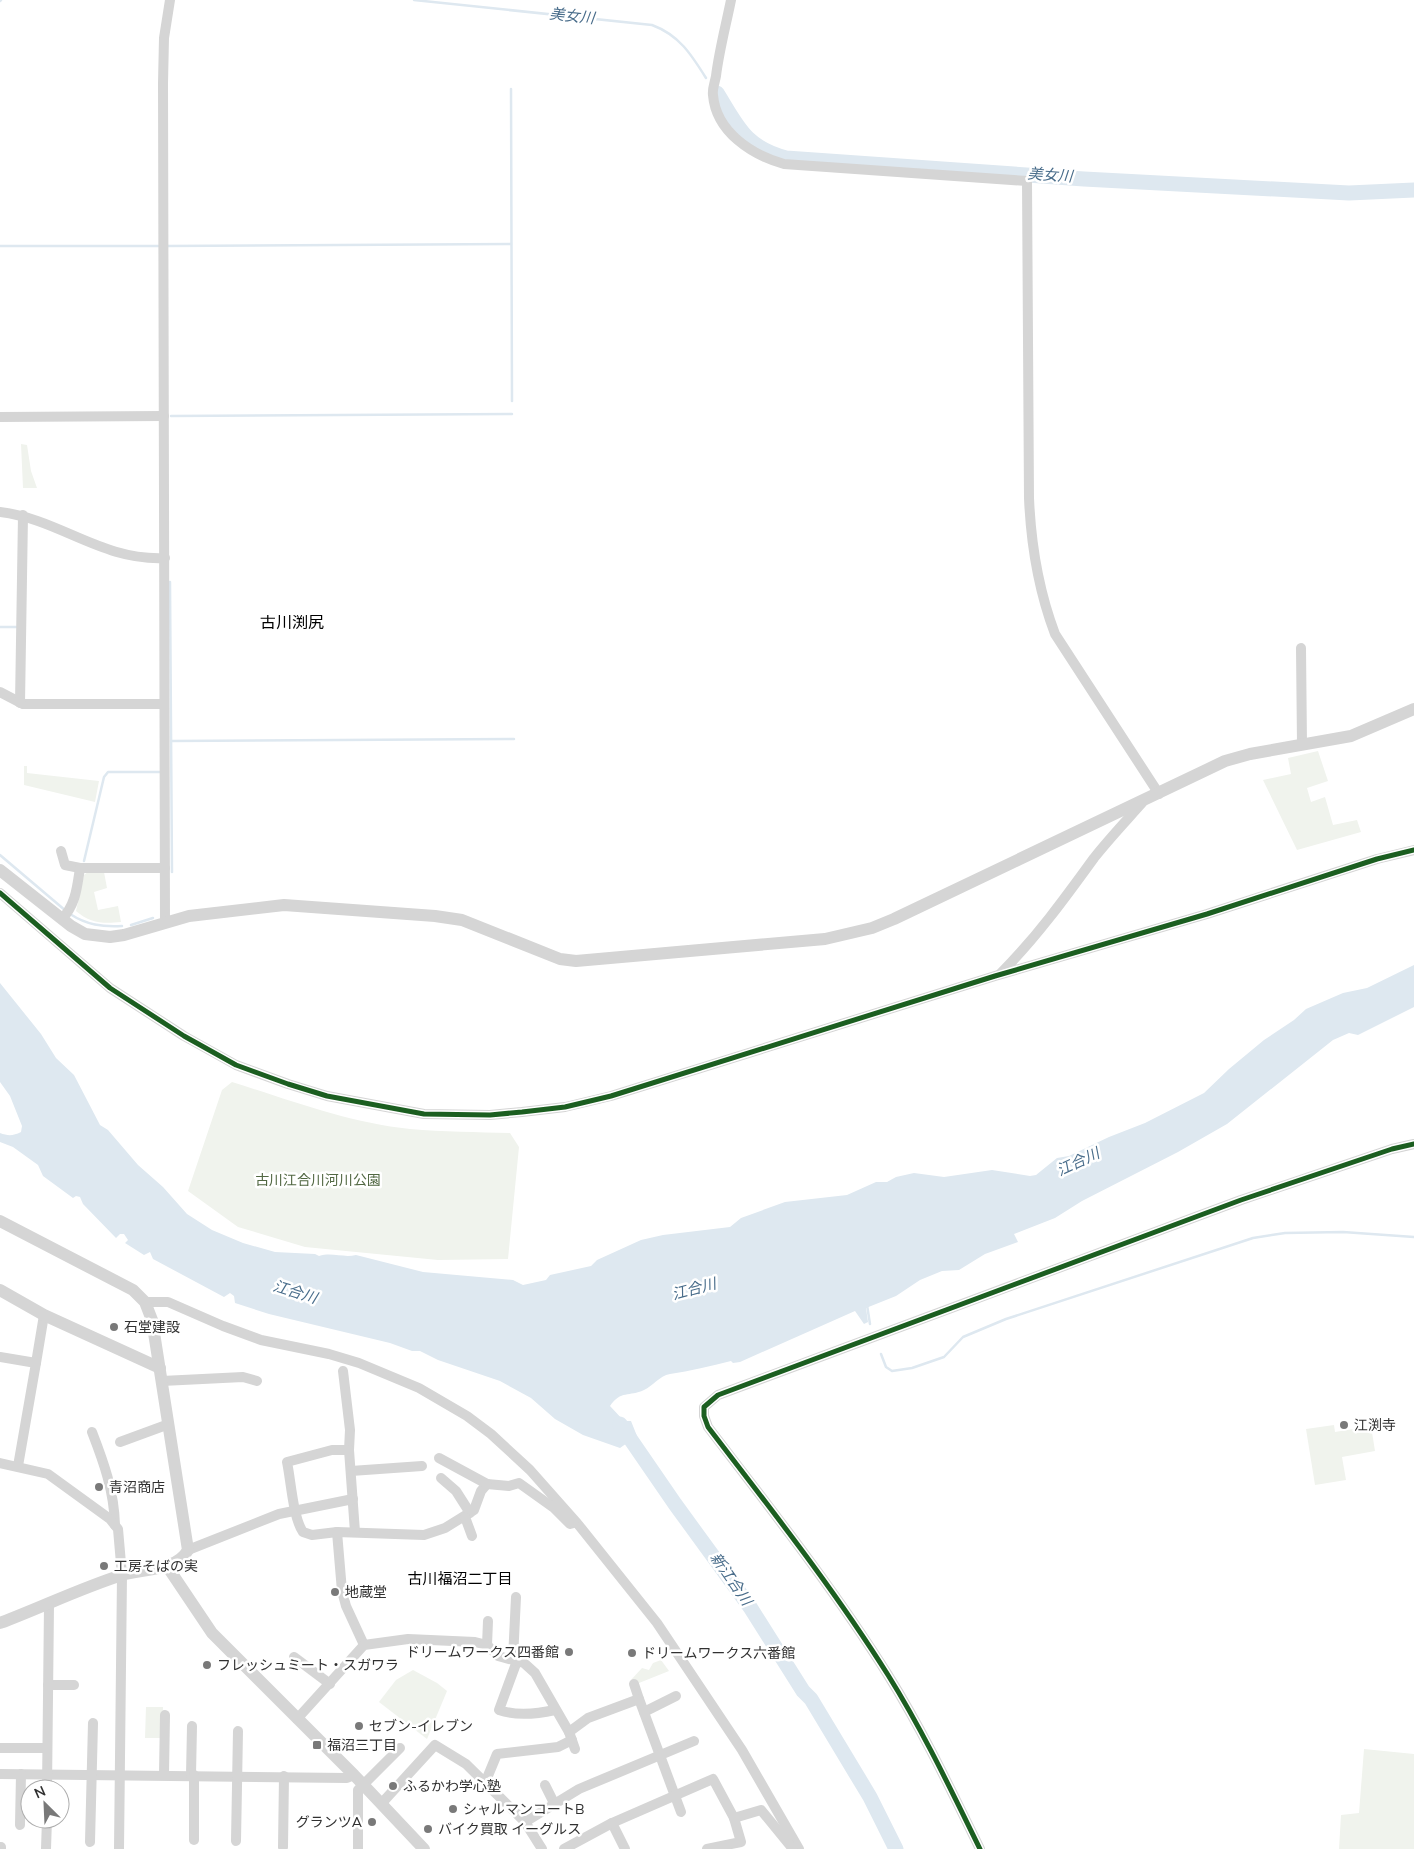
<svg xmlns="http://www.w3.org/2000/svg" width="1414" height="1849" font-family="Mulish,'Noto Sans JP',sans-serif">
  <style>
    .green { fill: #f0f3ed }
    .water { fill: #dee8f0 }
    .lines { fill: none; stroke-linecap: round; stroke-linejoin: round }
    .stream { stroke: #dee8f0; stroke-width: 2.5 }
    .river { stroke: #dee8f0; stroke-width: 15 }
    .minor { stroke: #d5d5d5; stroke-width: 10 }
    .tertiary { stroke: #d5d5d5; stroke-width: 12 }
    .cycleway-casing { stroke: #fff; stroke-width: 8 }
    .cycleway { stroke: #1b5e20; stroke-width: 5 }
    .poi-dot { fill: #797979; stroke: #fff; stroke-width: 2 }
    .labels { text-anchor: middle; stroke-width: 5; stroke-linejoin: round; paint-order: stroke }
    .park-label { font-size: 14px; fill: #526843; stroke: #fff }
    .poi-label { font-size: 14px; fill: #313131; stroke: #fff; text-anchor: start }
    .water-label { font-size: 15px; font-style: italic; fill: #486c8a; stroke: #fff }
    .neighbourhood-label { font-size: 15px; fill: #000; stroke: #fff }
    .quarter-label { font-size: 16px; fill: #000; stroke: #fff }
  </style>
  <rect width="100%" height="100%" fill="#fff"/>
  <g class="green">
    <path d="M21 444 27 445 31 471 37 488H23Z"/>
    <path d="M1318 751 1328 781 1307 788 1311 802 1325 797 1333 825 1357 820 1361 832 1297 850 1263 780 1291 774 1288 758Z"/>
    <path d="M24 766H27V773L99 781 95 802 24 785Z"/>
    <path d="M88 872H104L107 888 94 892 98 910 118 906 121 922C102 924 90 923 76 911L84 875Z"/>
    <path d="M232 1082C290 1100 350 1123 410 1129 443 1132 477 1132 510 1133L519 1147 508 1259 438 1260 305 1247 238 1227 188 1191 222 1090Z"/>
    <path d="M1334 1425 1335 1432 1371 1426 1375 1451 1342 1457 1346 1480 1315 1485 1306 1429Z"/>
    <path d="M661 1660 669 1671 639 1683 631 1680 642 1668 649 1670 653 1663Z"/>
    <path d="M413 1670 437 1683 447 1691 427 1739 379 1702 396 1680Z"/>
    <path d="M146 1707H163L162 1738H145Z"/>
    <path d="M1364 1749 1414 1754V1849H1339L1341 1815 1359 1813Z"/>
  </g>
  <path class="water" d="M1414 965V1007L1358 1035 1349 1033 1333 1040 1227 1124 1178 1152 1082 1201 1055 1218 1014 1234 1018 1242 985 1254 959 1270 942 1271 920 1280 896 1296 866 1308 868 1322 864 1324 855 1311 740 1362 733 1363 731 1361C711 1366 690 1371 670 1374 659 1376 653 1386 644 1390 629 1397 621 1390 610 1406L624 1421H631L637 1436 620 1448 583 1435 555 1419 531 1398 500 1381 438 1360 420 1351H412L390 1343 269 1314 235 1303 234 1296 230 1293 224 1297 153 1259 150 1252 144 1255 125 1243 128 1240 124 1234H120L116 1238 83 1204 80 1197 76 1196 73 1198 43 1176 38 1165 13 1147 0 1142V1133C8 1136 13 1136 21 1132L22 1126 10 1096 0 1082V983L41 1034 56 1058 74 1075 100 1125 108 1130 138 1165 163 1187 187 1214 212 1230 243 1243 275 1252 315 1254 319 1256C332 1252 343 1258 356 1255L423 1272 513 1280 523 1285 546 1280 550 1275 591 1266 597 1260 641 1240 663 1235 730 1227 741 1218 785 1202 847 1195 876 1182H887L896 1177 914 1173 944 1177 992 1170 1030 1176 1036 1175 1057 1158 1069 1156 1109 1137 1145 1123 1204 1093 1229 1069 1264 1040 1294 1020 1306 1009 1343 993 1367 988Z"/>
  <g class="lines">
    <g class="stream">
      <path d="M414 0 652 25C679 35 691 54 706 78"/>
      <path d="M0 1 1 0"/>
      <path d="M511 89 512 401"/>
      <path d="M0 246H161"/>
      <path d="M166 246 511 244"/>
      <path d="M171 416 512 414"/>
      <path d="M170 582 172 872"/>
      <path d="M0 627H18"/>
      <path d="M171 741 514 739"/>
      <path d="M0 855 66 911"/>
      <path d="M84 861 104 777 108 772H161"/>
      <path d="M70 914C87 925 102 927 122 926"/>
      <path d="M131 925 153 918"/>
      <path d="M867 1305 870 1324"/>
      <path d="M881 1354 886 1367 892 1371 912 1368 944 1357 963 1337 1006 1319 1253 1238 1285 1233 1343 1232 1414 1237"/>
    </g>
    <g class="river">
      <path d="M717 93C738 127 745 147 786 158L1084 179 1349 193 1414 190"/>
      <path d="M620 1424 675 1504 750 1607 803 1691 811 1699 870 1797 896 1849"/>
    </g>
    <g class="minor">
      <path d="M731 0C726 25 719 51 716 76 715 82 712 89 713 95 716 132 752 155 784 164L1027 181 1029 498C1031 546 1038 589 1055 634L1159 794"/>
      <path d="M0 417 164 416"/>
      <path d="M0 512C60 519 101 561 165 558"/>
      <path d="M1301 648 1302 745"/>
      <path d="M0 692 23 704H164"/>
      <path d="M20 703 23 515"/>
      <path d="M61 851 65 865 80 868"/>
      <path d="M0 893 110 988 184 1036 236 1065 288 1084 327 1096 424 1114 490 1115 522 1112 565 1107 611 1096 995 976 1207 914 1377 859 1414 850"/>
      <path d="M62 919C76 904 77 887 80 868H165"/>
      <path d="M165 923 163 83 164 38 170 0"/>
      <path d="M1000 974C1036 938 1065 898 1094 858 1109 839 1126 821 1142 803"/>
      <path d="M145 1302H168L223 1326 261 1340 329 1354 359 1363 419 1388 467 1416 491 1434 530 1470 577 1523 657 1623 742 1750 799 1849"/>
      <path d="M0 1357 36 1363 18 1466"/>
      <path d="M36 1363 44 1315"/>
      <path d="M343 1371 350 1430 349 1450H332L287 1462C291 1481 293 1518 303 1532L312 1535 337 1532 424 1535 445 1528 474 1510 481 1491 487 1484 509 1486 519 1483 554 1508 570 1524 574 1523"/>
      <path d="M162 1381 243 1377 257 1381"/>
      <path d="M92 1432C104 1463 114 1491 115 1525"/>
      <path d="M120 1442 169 1424"/>
      <path d="M349 1450 355 1532"/>
      <path d="M439 1458 487 1484"/>
      <path d="M0 1463 48 1474 110 1519 118 1529 122 1575 119 1849"/>
      <path d="M351 1471 422 1466"/>
      <path d="M441 1478 456 1491 470 1513"/>
      <path d="M465 1517 472 1536"/>
      <path d="M337 1532 342 1591 346 1606 364 1645"/>
      <path d="M188 1550 279 1514 353 1499"/>
      <path d="M487 1645 488 1621"/>
      <path d="M294 1657 330 1684"/>
      <path d="M513 1659 516 1597"/>
      <path d="M517 1661 499 1710C516 1716 537 1714 555 1710"/>
      <path d="M634 1684 639 1699"/>
      <path d="M48 1685H74"/>
      <path d="M644 1712 676 1696"/>
      <path d="M297 1719 364 1645 408 1639 475 1642 487 1645 498 1656 524 1663 535 1673 569 1732 575 1749"/>
      <path d="M569 1732 588 1718 639 1699 681 1812"/>
      <path d="M0 1748H47"/>
      <path d="M0 1774 347 1778 354 1775"/>
      <path d="M164 1774 165 1715"/>
      <path d="M191 1775 192 1726"/>
      <path d="M485 1783 497 1754 558 1747 572 1740"/>
      <path d="M545 1785 554 1803"/>
      <path d="M47 1789 49 1605"/>
      <path d="M381 1804 435 1745 466 1764 525 1822 542 1849"/>
      <path d="M734 1818 761 1810 793 1849"/>
      <path d="M525 1822 579 1789 694 1741"/>
      <path d="M612 1823 625 1849"/>
      <path d="M20 1825 21 1774"/>
      <path d="M194 1840V1775"/>
      <path d="M236 1841 238 1731"/>
      <path d="M90 1842 93 1723"/>
      <path d="M283 1847 284 1776"/>
      <path d="M1 1849V1847"/>
      <path d="M46 1849 47 1819"/>
      <path d="M358 1849V1790L400 1748"/>
      <path d="M564 1849 612 1823 713 1779 734 1818 741 1842 707 1849"/>
      <path d="M980 1849C951 1790 923 1731 888 1675 834 1589 770 1508 708 1427L704 1416V1407L718 1395 1241 1200 1392 1149 1414 1144"/>
    </g>
    <g class="tertiary">
      <path d="M0 870 71 926 85 934 110 937 124 935 189 916 284 905 435 916 462 920 560 959 576 961 825 939 872 928 894 919 1225 761 1250 754 1351 736 1414 709"/>
      <path d="M0 1221 133 1290 145 1302 152 1320 188 1550C177 1571 142 1569 122 1575 81 1588 40 1608 0 1623"/>
      <path d="M0 1290 44 1315 160 1368"/>
      <path d="M167 1566 212 1633 354 1775 424 1849"/>
    </g>
    <g class="cycleway-casing">
      <g id="cycleway">
        <path d="M0 893 110 988 184 1036 236 1065 288 1084 327 1096 424 1114 490 1115 522 1112 565 1107 611 1096 995 976 1207 914 1377 859 1414 850"/>
        <path d="M980 1849C951 1790 923 1731 888 1675 834 1589 770 1508 708 1427L704 1416V1407L718 1395 1241 1200 1392 1149 1414 1144"/>
      </g>
    </g>
    <use href="#cycleway" class="cycleway"/>
  </g>
  <g class="poi-dot">
    <circle cx="114" cy="1327" r="5"/>
    <circle cx="1344" cy="1425" r="5"/>
    <circle cx="99" cy="1487" r="5"/>
    <circle cx="104" cy="1566" r="5"/>
    <circle cx="335" cy="1592" r="5"/>
    <circle cx="569" cy="1652" r="5"/>
    <circle cx="632" cy="1653" r="5"/>
    <circle cx="207" cy="1665" r="5"/>
    <circle cx="359" cy="1726" r="5"/>
    <rect x="312" y="1740" width="10" height="10" rx="2.5"/>
    <circle cx="393" cy="1786" r="5"/>
    <circle cx="453" cy="1809" r="5"/>
    <circle cx="372" cy="1822" r="5"/>
    <circle cx="428" cy="1829" r="5"/>
  </g>
  <g class="labels">
    <g class="park-label">
      <text x="318" y="1185">古川江合川河川公園</text>
    </g>
    <g class="poi-label">
      <text x="124" y="1332">石堂建設</text>
      <text x="1354" y="1430">江渕寺</text>
      <text x="109" y="1492">青沼商店</text>
      <text x="114" y="1571">工房そばの実</text>
      <text x="345" y="1597">地蔵堂</text>
      <text x="559" y="1657" text-anchor="end">ドリームワークス四番館</text>
      <text x="642" y="1658">ドリームワークス六番館</text>
      <text x="217" y="1670">フレッシュミート・スガワラ</text>
      <text x="369" y="1731">セブン-イレブン</text>
      <text x="327" y="1750">福沼三丁目</text>
      <text x="403" y="1791">ふるかわ学心塾</text>
      <text x="463" y="1814">シャルマンコートB</text>
      <text x="362" y="1827" text-anchor="end">グランツA</text>
      <text x="438" y="1834">バイク買取 イーグルス</text>
    </g>
    <g class="water-label">
      <text transform="translate(572 16) rotate(6)" y="5">美女川</text>
      <text transform="translate(1050 175) rotate(4)" y="5">美女川</text>
      <text transform="translate(1078 1162) rotate(-25)" y="5">江合川</text>
      <text transform="translate(694 1289) rotate(-15)" y="5">江合川</text>
      <text transform="translate(295 1292) rotate(17)" y="5">江合川</text>
      <text transform="translate(731 1579) rotate(55)" y="5">新江合川</text>
    </g>
    <g class="neighbourhood-label">
      <text x="460" y="1584">古川福沼二丁目</text>
    </g>
    <g class="quarter-label">
      <text x="292" y="628">古川渕尻</text>
    </g>
  </g>
  <g transform="translate(45 1804) rotate(336)"><circle r="24" fill="#ffffff" stroke="#adadad"/>
  <path d="M0-4L9 19L0 12L-9 19Z" fill="#797979"/>
  <text y="-8" font-size="14" font-weight="bold" text-anchor="middle" fill="#313131">N</text>
  </g>
</svg>
